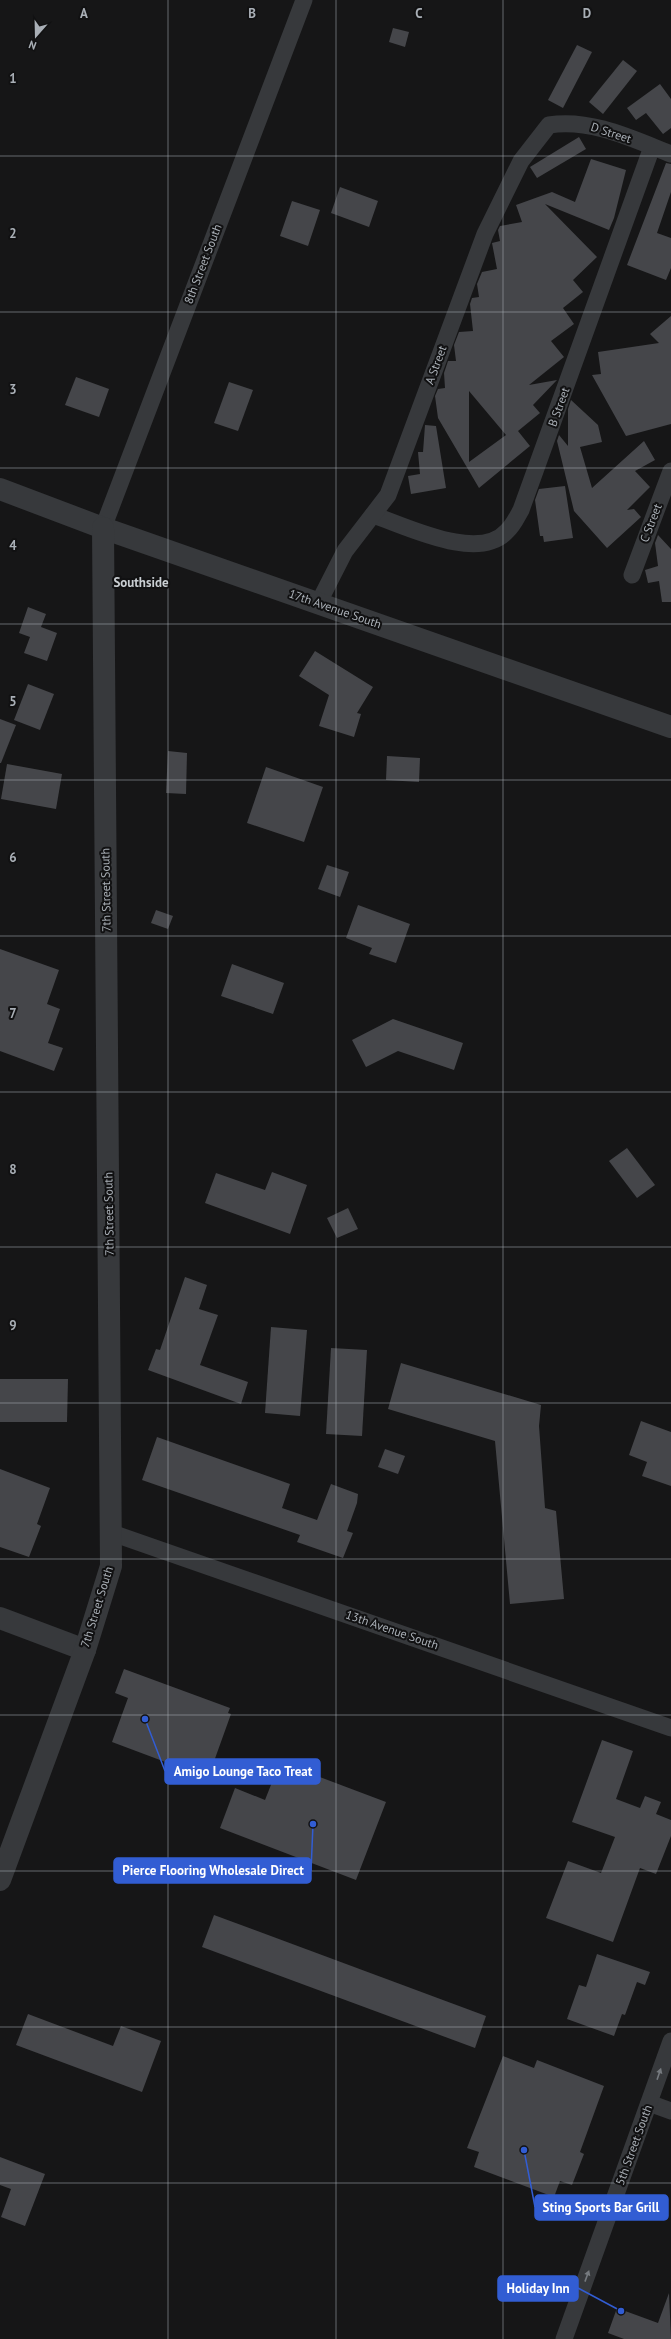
<svg xmlns="http://www.w3.org/2000/svg" width="671" height="2339" font-family="'PT Sans',sans-serif">
  <style>
    .building { fill: #45464a; fill-rule: evenodd }
    .lines { fill: none; stroke-linecap: round; stroke-linejoin: round }
    .minor { stroke: #37393c; stroke-width: 17 }
    .tertiary { stroke: #37393c; stroke-width: 22 }
    .oneway { fill: #767a7f }
    .grid { fill: none; stroke: #a9afb6; stroke-width: 1; stroke-opacity: 0.55 }
    .labels { text-anchor: middle; stroke-width: 4; stroke-linejoin: round; paint-order: stroke }
    .street-label { font-size: 12px; fill: #a9afb6; stroke: #111112 }
    .neighbourhood-label { font-size: 13px; font-weight: bold; fill: #c9ced2; stroke: #111112 }
    .grid-label { font-size: 13px; text-anchor: middle; font-weight: bold; fill: #a9afb6; stroke: #111112; stroke-width: 4; stroke-linejoin: round; paint-order: stroke }
    .leader { fill: none; stroke: #325dd3; stroke-width: 1.5 }
    .callout-dot { fill: #325dd3; stroke: #111112; stroke-width: 1.5 }
    .callout { fill: #325dd3; stroke: #325dd3; stroke-width: 1.5 }
    .callout-label { font-size: 13px; text-anchor: middle; font-weight: bold; fill: #fff }
  </style>
  <rect width="100%" height="100%" fill="#161617"/>
  <g class="building">
    <path d="M393 28 409 32 405 47 389 42Z"/>
    <path d="M577 45 592 52 563 108 548 100Z"/>
    <path d="M623 60 637 71 603 114 589 102Z"/>
    <path d="M660 84 671 99V128L663 134 646 113 636 120 627 108Z"/>
    <path d="M579 137 586 149 537 178 530 167Z"/>
    <path d="M591 159 626 170 614 218 609 230 545 204 597 257 573 280 583 292 563 308 574 324 551 341 564 357 529 385 557 380 533 405 540 413 518 431 530 446 479 488 438 418 435 396 438 389 445 388 444 373 448 361H456L454 345 459 332 473 331 470 304 472 298 479 297 477 284 482 272 497 269 492 243 500 241 498 230 500 226 522 222 516 205 552 192 575 202ZM469 391 506 435 469 462Z"/>
    <path d="M666 163 671 164V192L657 233 671 238V268L666 280 627 265Z"/>
    <path d="M340 187 378 201 369 227 331 213Z"/>
    <path d="M292 201 320 210 308 246 280 236Z"/>
    <path d="M671 316V424L626 436 592 375 601 374 598 352 659 343 650 334Z"/>
    <path d="M76 377 109 389 99 417 65 405Z"/>
    <path d="M229 382 253 390 238 431 214 423Z"/>
    <path d="M571 400 598 425 602 442 580 447 592 488 644 441 655 460 635 471 650 487 627 510 634 509 641 517 607 548 574 511 557 441 559 435 568 446V409Z"/>
    <path d="M425 425 436 426 446 488 411 494 408 476 420 474 418 452H423Z"/>
    <path d="M565 486 573 538 544 542 543 536H540L535 500 539 489Z"/>
    <path d="M658 535 671 549V602H662L659 581 648 583 645 570 658 566 655 543Z"/>
    <path d="M28 607 46 614 41 627 57 633 47 661 24 653 30 637 19 633Z"/>
    <path d="M315 651 373 687 357 713 361 714 354 737 319 726 329 695 299 676Z"/>
    <path d="M28 684 54 694 40 730 14 720Z"/>
    <path d="M0 719 16 725 1 763H0Z"/>
    <path d="M168 751 187 753 186 794 166 793Z"/>
    <path d="M387 756 420 758 419 782 386 780Z"/>
    <path d="M7 764 62 774 56 809 1 799Z"/>
    <path d="M266 767 323 787 304 842 247 823Z"/>
    <path d="M327 865 349 872 340 897 318 889Z"/>
    <path d="M358 905 410 924 396 963 369 954 372 948 346 938Z"/>
    <path d="M156 910 173 916 168 929 151 923Z"/>
    <path d="M0 949 59 970 47 1004 60 1009 48 1043 63 1048 54 1071 0 1051Z"/>
    <path d="M232 964 284 983 273 1014 221 996Z"/>
    <path d="M393 1019 463 1043 454 1070 398 1051 366 1067 352 1040Z"/>
    <path d="M627 1148 655 1185 637 1198 609 1161Z"/>
    <path d="M272 1172 307 1185 290 1234 205 1203 216 1173 265 1190Z"/>
    <path d="M348 1208 358 1229 337 1238 327 1218Z"/>
    <path d="M185 1277 207 1285 199 1309 218 1315 200 1365 248 1382 241 1404 148 1370 156 1349 160 1350Z"/>
    <path d="M271 1327 307 1330 300 1416 265 1413Z"/>
    <path d="M331 1348 367 1350 362 1436 326 1434Z"/>
    <path d="M401 1363 541 1405 539 1426 545 1508 556 1511 564 1599 510 1604 495 1441 388 1409Z"/>
    <path d="M0 1379H68L67 1422H0Z"/>
    <path d="M641 1421 671 1432V1486L642 1476 647 1462 629 1455Z"/>
    <path d="M157 1437 290 1484 282 1508 317 1520 331 1484 358 1494 357 1503 347 1531 353 1533 343 1558 297 1542 300 1535 142 1480Z"/>
    <path d="M385 1449 405 1456 398 1474 378 1467Z"/>
    <path d="M0 1469 50 1488 37 1524 41 1526 29 1557 0 1547Z"/>
    <path d="M124 1669 230 1708 228 1713 231 1714 208 1778 112 1742 128 1698 115 1693Z"/>
    <path d="M602 1740 633 1751 616 1799 640 1808 645 1796 661 1802 656 1814 671 1820V1836L656 1874 640 1868 613 1942 546 1918 568 1861 601 1873 615 1837 572 1822Z"/>
    <path d="M280 1762 386 1802 356 1880 220 1828 235 1788 265 1800Z"/>
    <path d="M214 1915 486 2016 475 2048 202 1947Z"/>
    <path d="M597 1954 650 1972 645 1985 637 1982 625 2015 622 2014 614 2036 567 2019 579 1985 586 1987Z"/>
    <path d="M28 2014 113 2046 121 2026 161 2041 142 2092 16 2045Z"/>
    <path d="M503 2056 534 2068 537 2060 604 2086 580 2152 584 2154 572 2185 560 2181 554 2197 474 2167 479 2152 467 2148Z"/>
    <path d="M0 2157 45 2174 25 2226 1 2217 11 2189 0 2185Z"/>
    <path d="M669 2293 671 2339H624L608 2333 617 2308 658 2323Z"/>
  </g>
  <g class="lines">
    <g class="minor">
      <path d="M373 515C406 526 479 563 507 531 513 526 517 517 521 510L652 147"/>
      <path d="M103 528 304 0"/>
      <path d="M632 575 671 471"/>
      <path d="M319 602 345 551 388 495 485 234 521 161 549 125C590 118 633 139 671 154"/>
      <path d="M112 1533 671 1728"/>
      <path d="M649 2103 671 2111"/>
      <path d="M564 2339 671 2041"/>
    </g>
    <g class="tertiary">
      <path d="M0 489 103 528 671 727"/>
      <path d="M0 1618 85 1650"/>
      <path d="M0 1880 85 1650 111 1566 103 528"/>
    </g>
  </g>
  <defs><path id="oneway-solid" d="M-6-.8H1V-3.2L6.5 0L1 3.2V.8H-6Z"/></defs>
  <g class="oneway">
    <use href="#oneway-solid" transform="translate(659 2074) rotate(-71)"/>
    <use href="#oneway-solid" transform="translate(587 2276) rotate(-70)"/>
  </g>
  <path class="grid" d="M168 0V2339M336 0V2339M503 0V2339M0 156H671M0 312H671M0 468H671M0 624H671M0 780H671M0 936H671M0 1092H671M0 1247H671M0 1403H671M0 1559H671M0 1715H671M0 1871H671M0 2027H671M0 2183H671"/>
  <g class="labels">
    <g class="street-label">
      <text transform="translate(611 133) rotate(18)" y="4">D Street</text>
      <text transform="translate(203 264) rotate(-69)" y="4">8th Street South</text>
      <text transform="translate(436 365) rotate(-70)" y="4">A Street</text>
      <text transform="translate(559 407) rotate(-70)" y="4">B Street</text>
      <text transform="translate(651 523) rotate(-69)" y="4">C Street</text>
      <text transform="translate(335 609) rotate(19)" y="4">17th Avenue South</text>
      <text transform="translate(106 890) rotate(-91)" y="4">7th Street South</text>
      <text transform="translate(109 1214) rotate(-91)" y="4">7th Street South</text>
      <text transform="translate(97 1607) rotate(-73)" y="4">7th Street South</text>
      <text transform="translate(392 1630) rotate(19)" y="4">13th Avenue South</text>
      <text transform="translate(634 2145) rotate(-70)" y="4">5th Street South</text>
    </g>
    <g class="neighbourhood-label">
      <text x="141" y="587">Southside</text>
    </g>
  </g>
  <g class="grid-label">
    <text x="84" y="18">A</text>
    <text x="252" y="18">B</text>
    <text x="419" y="18">C</text>
    <text x="587" y="18">D</text>
    <text x="13" y="83">1</text>
    <text x="13" y="238">2</text>
    <text x="13" y="394">3</text>
    <text x="13" y="550">4</text>
    <text x="13" y="706">5</text>
    <text x="13" y="862">6</text>
    <text x="13" y="1018">7</text>
    <text x="13" y="1174">8</text>
    <text x="13" y="1330">9</text>
  </g>
  <path class="leader" d="M145 1719L165 1771M313 1824L311 1871M524 2150L535 2207M621 2311L578 2288"/>
  <g class="callout-dot">
    <circle cx="145" cy="1719" r="4"/>
    <circle cx="313" cy="1824" r="4"/>
    <circle cx="524" cy="2150" r="4"/>
    <circle cx="621" cy="2311" r="4"/>
  </g>
  <g class="callout">
    <rect x="165" y="1759" width="155" height="25" rx="4"/>
    <rect x="114" y="1858" width="197" height="25" rx="4"/>
    <rect x="535" y="2195" width="133" height="25" rx="4"/>
    <rect x="498" y="2276" width="80" height="25" rx="4"/>
  </g>
  <g class="callout-label">
    <text x="243" y="1776">Amigo Lounge Taco Treat</text>
    <text x="213" y="1875">Pierce Flooring Wholesale Direct</text>
    <text x="601" y="2212">Sting Sports Bar Grill</text>
    <text x="538" y="2293">Holiday Inn</text>
  </g>
  <g transform="translate(36 36) rotate(200)" stroke="#111112" stroke-width="3" paint-order="stroke">
  <path d="M0-3L7 15L0 10L-7 15Z" fill="#a9afb6"/>
  <text y="-6" font-size="11" font-weight="bold" text-anchor="middle" fill="#a9afb6">N</text>
  </g>
</svg>
